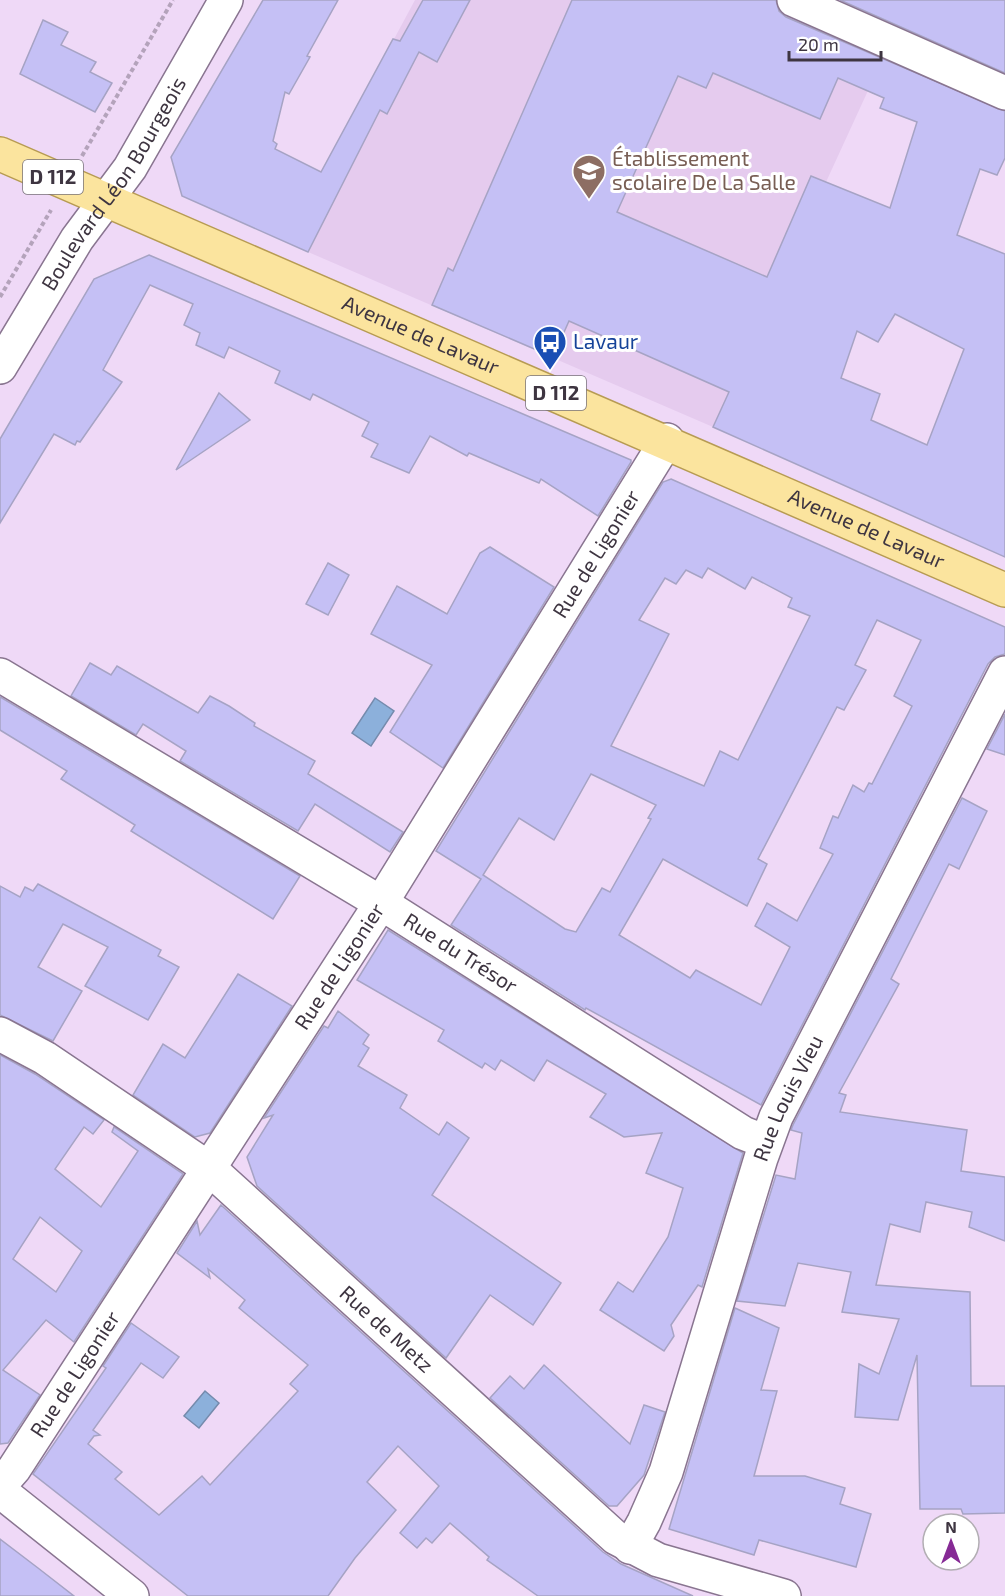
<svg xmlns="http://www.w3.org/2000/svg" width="1005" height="1596" font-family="'Exo 2',sans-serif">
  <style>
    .built { fill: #e5cbee }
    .water { fill: #8cb0db; stroke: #758bad; stroke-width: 1.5 }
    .building { fill: #c5c0f5; stroke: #a6a3c4; stroke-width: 1.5; fill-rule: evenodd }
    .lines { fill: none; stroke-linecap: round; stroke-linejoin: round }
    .minor-casing { stroke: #897590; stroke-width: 36 }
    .tertiary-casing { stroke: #897590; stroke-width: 36 }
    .primary-casing { stroke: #b79b53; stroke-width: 36 }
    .path { stroke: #b4a3bb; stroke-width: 4; stroke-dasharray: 4.5 3; stroke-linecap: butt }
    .minor { stroke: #fff; stroke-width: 33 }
    .tertiary { stroke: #fff; stroke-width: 33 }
    .primary { stroke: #fbe49e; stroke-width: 33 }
    .labels { text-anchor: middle; stroke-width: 6; stroke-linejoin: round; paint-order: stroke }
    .shield { fill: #fff; stroke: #78727a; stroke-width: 1.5 }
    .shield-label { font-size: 20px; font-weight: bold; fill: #3e3541 }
    .education-label { font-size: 21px; fill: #785e54; stroke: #fff; text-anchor: start }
    .street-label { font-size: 21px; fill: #3e3541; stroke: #fff }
    .transit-label { font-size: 21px; fill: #164399; stroke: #fff; text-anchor: start }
  </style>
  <rect width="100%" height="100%" fill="#efd9f7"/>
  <path class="built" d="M415 0H747L883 58 826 182 1005 254 778 287 713 427 285 242Z"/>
  <g class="water">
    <path d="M375 698 394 711 371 746 352 733Z"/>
    <path d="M205 1391 219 1403 199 1428 184 1416Z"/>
  </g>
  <g class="building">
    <path d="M263 0H338L307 56 310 57 289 94 285 92 273 141 277 144 275 149 321 172 393 39 400 41 423 0H470L437 62 419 52 387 114 380 110 308 252 182 196 171 157Z"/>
    <path d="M572 0H776L779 11 786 17 1005 111V158L997 175 980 169 957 235 1005 254V557L713 427 729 392 569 321 553 357 432 305 448 268 453 271ZM713 73 820 119 838 78 884 98 880 108 917 122 890 208 811 176 767 277 617 212 678 76 706 88ZM895 314 964 349 927 445 871 420 880 394 841 378 857 331 878 342Z"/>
    <path d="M840 0H1005V73Z"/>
    <path d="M43 20 68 32 61 45 96 62 90 72 112 83 95 112 20 74Z"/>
    <path d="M149 255 631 460V462L598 516 541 479 539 483 469 453 467 456 430 436 409 473 371 457 378 444 362 436 369 422 313 394 310 400 275 383 280 371 229 347 224 358 196 345 200 333 184 325 193 304 150 285 103 370 122 382 80 442 77 441 75 445 54 434 0 523V439L94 279Z"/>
    <path d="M219 393 250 420 176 470Z"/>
    <path d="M671 479 1005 627V654L995 657 988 664 761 1105 586 1008 585 1010 451 925 481 879 436 851 663 482ZM708 568 745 589 752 577 792 598 788 607 810 616 738 760 720 751 704 786 611 746 669 634 639 620 665 578 676 584 686 570 702 578ZM877 620 921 640 894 696 912 706 872 784 869 783 864 792 853 785 838 818 833 816 820 848 833 854 797 921 767 903 755 926 790 947 761 1005 696 970 690 978 619 935 663 859 747 906 767 864 758 859 837 707 844 710 866 670 855 665ZM591 774 656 805 648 818 651 819 610 892 602 888 576 932 565 929 483 875 519 818 554 840Z"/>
    <path d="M490 547 554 587 443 768 390 732 432 665 371 634 397 586 447 614 480 553Z"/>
    <path d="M328 563 349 575 328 615 306 604Z"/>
    <path d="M90 663 111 675 117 666 198 713 210 696 229 706 255 723 254 726 315 761 308 774 403 832 390 852 315 804 298 831 180 761 186 751 143 724 136 735 71 696Z"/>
    <path d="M0 697 300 876 273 919 131 831 135 825 61 779 67 771 0 730Z"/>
    <path d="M1005 714V755L987 749Z"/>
    <path d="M962 798 987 811 959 869 949 864 891 979 899 984 839 1093 846 1095 840 1112 967 1130 961 1171 1005 1177V1241L969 1227 972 1212 926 1202 920 1232 890 1224 876 1285 970 1292 971 1386H1005V1513L963 1514 961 1509H920L917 1355 898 1420 855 1417 859 1364 879 1374 899 1319 842 1312 851 1272 798 1263 785 1306 737 1301 776 1175 795 1179 802 1133 791 1130 793 1125Z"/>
    <path d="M38 884 161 950 158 956 179 967 148 1020 85 986 108 947 63 924 38 967 82 991 53 1041 0 1015V886L20 897 25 887 33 891Z"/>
    <path d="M388 930 743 1153 702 1287 698 1285 671 1325 674 1336 664 1351 600 1310 618 1282 633 1292 668 1237 683 1188 646 1173 662 1133 624 1137 590 1117 606 1094 547 1060 534 1081 501 1060 495 1070 485 1063 482 1068 438 1041 444 1030 357 980Z"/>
    <path d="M238 974 292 1006 210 1133 195 1137 133 1095 163 1044 185 1058Z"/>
    <path d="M338 1011 369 1035 363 1044 369 1048 358 1066 407 1095 400 1108 439 1135 447 1122 469 1138 432 1195 561 1283 533 1325 490 1295 446 1358 257 1186 247 1157 273 1115 264 1118 324 1026 328 1028Z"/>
    <path d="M0 1055 35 1074 104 1120 93 1134 84 1127 55 1169 101 1207 138 1151 112 1132 114 1127 183 1174 74 1342 46 1320 3 1370 40 1395 8 1443 0 1444ZM40 1217 82 1251 56 1292 13 1259Z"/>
    <path d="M221 1205 603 1552 621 1564 693 1596H538L487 1560 489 1557 450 1523 432 1543 426 1538 417 1548 400 1533 439 1486 398 1446 367 1482 396 1510 355 1558 328 1596H188L33 1474 106 1368 103 1366 131 1323 179 1357 163 1378 141 1363 93 1430 100 1435 94 1436 88 1444 122 1472 115 1479 159 1515 202 1476 210 1485 298 1391 290 1384 308 1365 239 1308 245 1300 208 1269 210 1278 177 1253 197 1221 200 1235Z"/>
    <path d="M735 1308 779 1328 761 1390 777 1391 754 1476H805L845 1488 840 1504 871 1514 856 1567 759 1540 754 1555 669 1529Z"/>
    <path d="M544 1365 630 1444 644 1405 665 1412 644 1475 617 1506H609L490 1398 510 1376 524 1389Z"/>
    <path d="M0 1539 38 1568 74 1596H0Z"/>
  </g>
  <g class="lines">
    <g class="minor-casing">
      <g id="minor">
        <path d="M794 0 1005 93"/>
        <path id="s1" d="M0 675 381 903 743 1133 766 1142"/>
        <path id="s2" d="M0 1034 45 1058 211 1170 616 1538 658 1560 784 1596"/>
        <path id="s3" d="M0 1485 14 1469 381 903 667 440"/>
        <path id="s4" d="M630 1547 644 1522 666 1472 761 1158 776 1117 1005 673"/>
      </g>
    </g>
    <g class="tertiary-casing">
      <g id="tertiary">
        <path id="s5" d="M0 367 77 239 130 168 226 0"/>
        <path d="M0 1491 132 1596"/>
      </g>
    </g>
    <g class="primary-casing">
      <g id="primary">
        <path id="s6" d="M0 154C335 299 671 442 1005 590"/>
      </g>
    </g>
    <g class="path">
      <path d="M82 156 173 0"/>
      <path d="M0 297 51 210"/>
    </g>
    <use href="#minor" class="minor"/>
    <use href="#tertiary" class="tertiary"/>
    <use href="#primary" class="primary"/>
  </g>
  <defs>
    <g id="school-pin" transform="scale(1.725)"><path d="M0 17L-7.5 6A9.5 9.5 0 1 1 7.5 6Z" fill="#8d6e63" stroke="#fff"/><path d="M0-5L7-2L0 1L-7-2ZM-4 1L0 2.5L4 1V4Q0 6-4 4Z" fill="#fff"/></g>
    <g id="bus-pin" transform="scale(1.725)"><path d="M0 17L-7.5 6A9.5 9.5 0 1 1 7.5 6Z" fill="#1a4fb4" stroke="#fff"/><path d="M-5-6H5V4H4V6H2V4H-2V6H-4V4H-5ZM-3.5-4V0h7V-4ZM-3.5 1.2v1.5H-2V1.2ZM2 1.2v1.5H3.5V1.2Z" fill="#fff"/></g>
  </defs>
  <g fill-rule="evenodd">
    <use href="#school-pin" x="589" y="171"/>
    <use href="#bus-pin" x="550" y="342"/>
  </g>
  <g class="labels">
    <g class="shield">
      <rect x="23" y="160" width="60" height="34" rx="4.5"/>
      <rect x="526" y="376" width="60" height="34" rx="4.5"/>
    </g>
    <g class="shield-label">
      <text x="53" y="184">D 112</text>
      <text x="556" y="400">D 112</text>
    </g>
    <g class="education-label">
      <text x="612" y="166">Établissement<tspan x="612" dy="24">scolaire De La Salle</tspan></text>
    </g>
    <g class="street-label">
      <text dy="7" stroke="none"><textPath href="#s5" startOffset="216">Boulevard Léon Bourgeois</textPath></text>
      <text dy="7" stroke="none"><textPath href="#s6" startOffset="458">Avenue de Lavaur</textPath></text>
      <text dy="7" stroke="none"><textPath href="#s6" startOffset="944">Avenue de Lavaur</textPath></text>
      <text dy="7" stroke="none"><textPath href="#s3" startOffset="1106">Rue de Ligonier</textPath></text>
      <text dy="7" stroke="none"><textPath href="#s1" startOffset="538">Rue du Trésor</textPath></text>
      <text dy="7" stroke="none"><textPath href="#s3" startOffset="620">Rue de Ligonier</textPath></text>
      <text dy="7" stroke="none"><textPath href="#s4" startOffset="477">Rue Louis Vieu</textPath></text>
      <text dy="7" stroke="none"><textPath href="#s2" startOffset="488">Rue de Metz</textPath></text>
      <text dy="7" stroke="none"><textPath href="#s3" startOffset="134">Rue de Ligonier</textPath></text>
    </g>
    <g class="transit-label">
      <text x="573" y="349">Lavaur</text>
    </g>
  </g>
  <g transform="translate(951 1542)"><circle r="28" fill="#ffffff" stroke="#b2aeb3" stroke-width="1.5"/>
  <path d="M0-4.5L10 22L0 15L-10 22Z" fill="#862a95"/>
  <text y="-9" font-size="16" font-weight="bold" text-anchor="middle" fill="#3e3541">N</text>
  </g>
  <path d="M789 51v9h92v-9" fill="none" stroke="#3e3541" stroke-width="3"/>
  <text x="798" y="51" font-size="18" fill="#3e3541" stroke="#ffffff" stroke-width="4.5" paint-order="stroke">20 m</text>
</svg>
